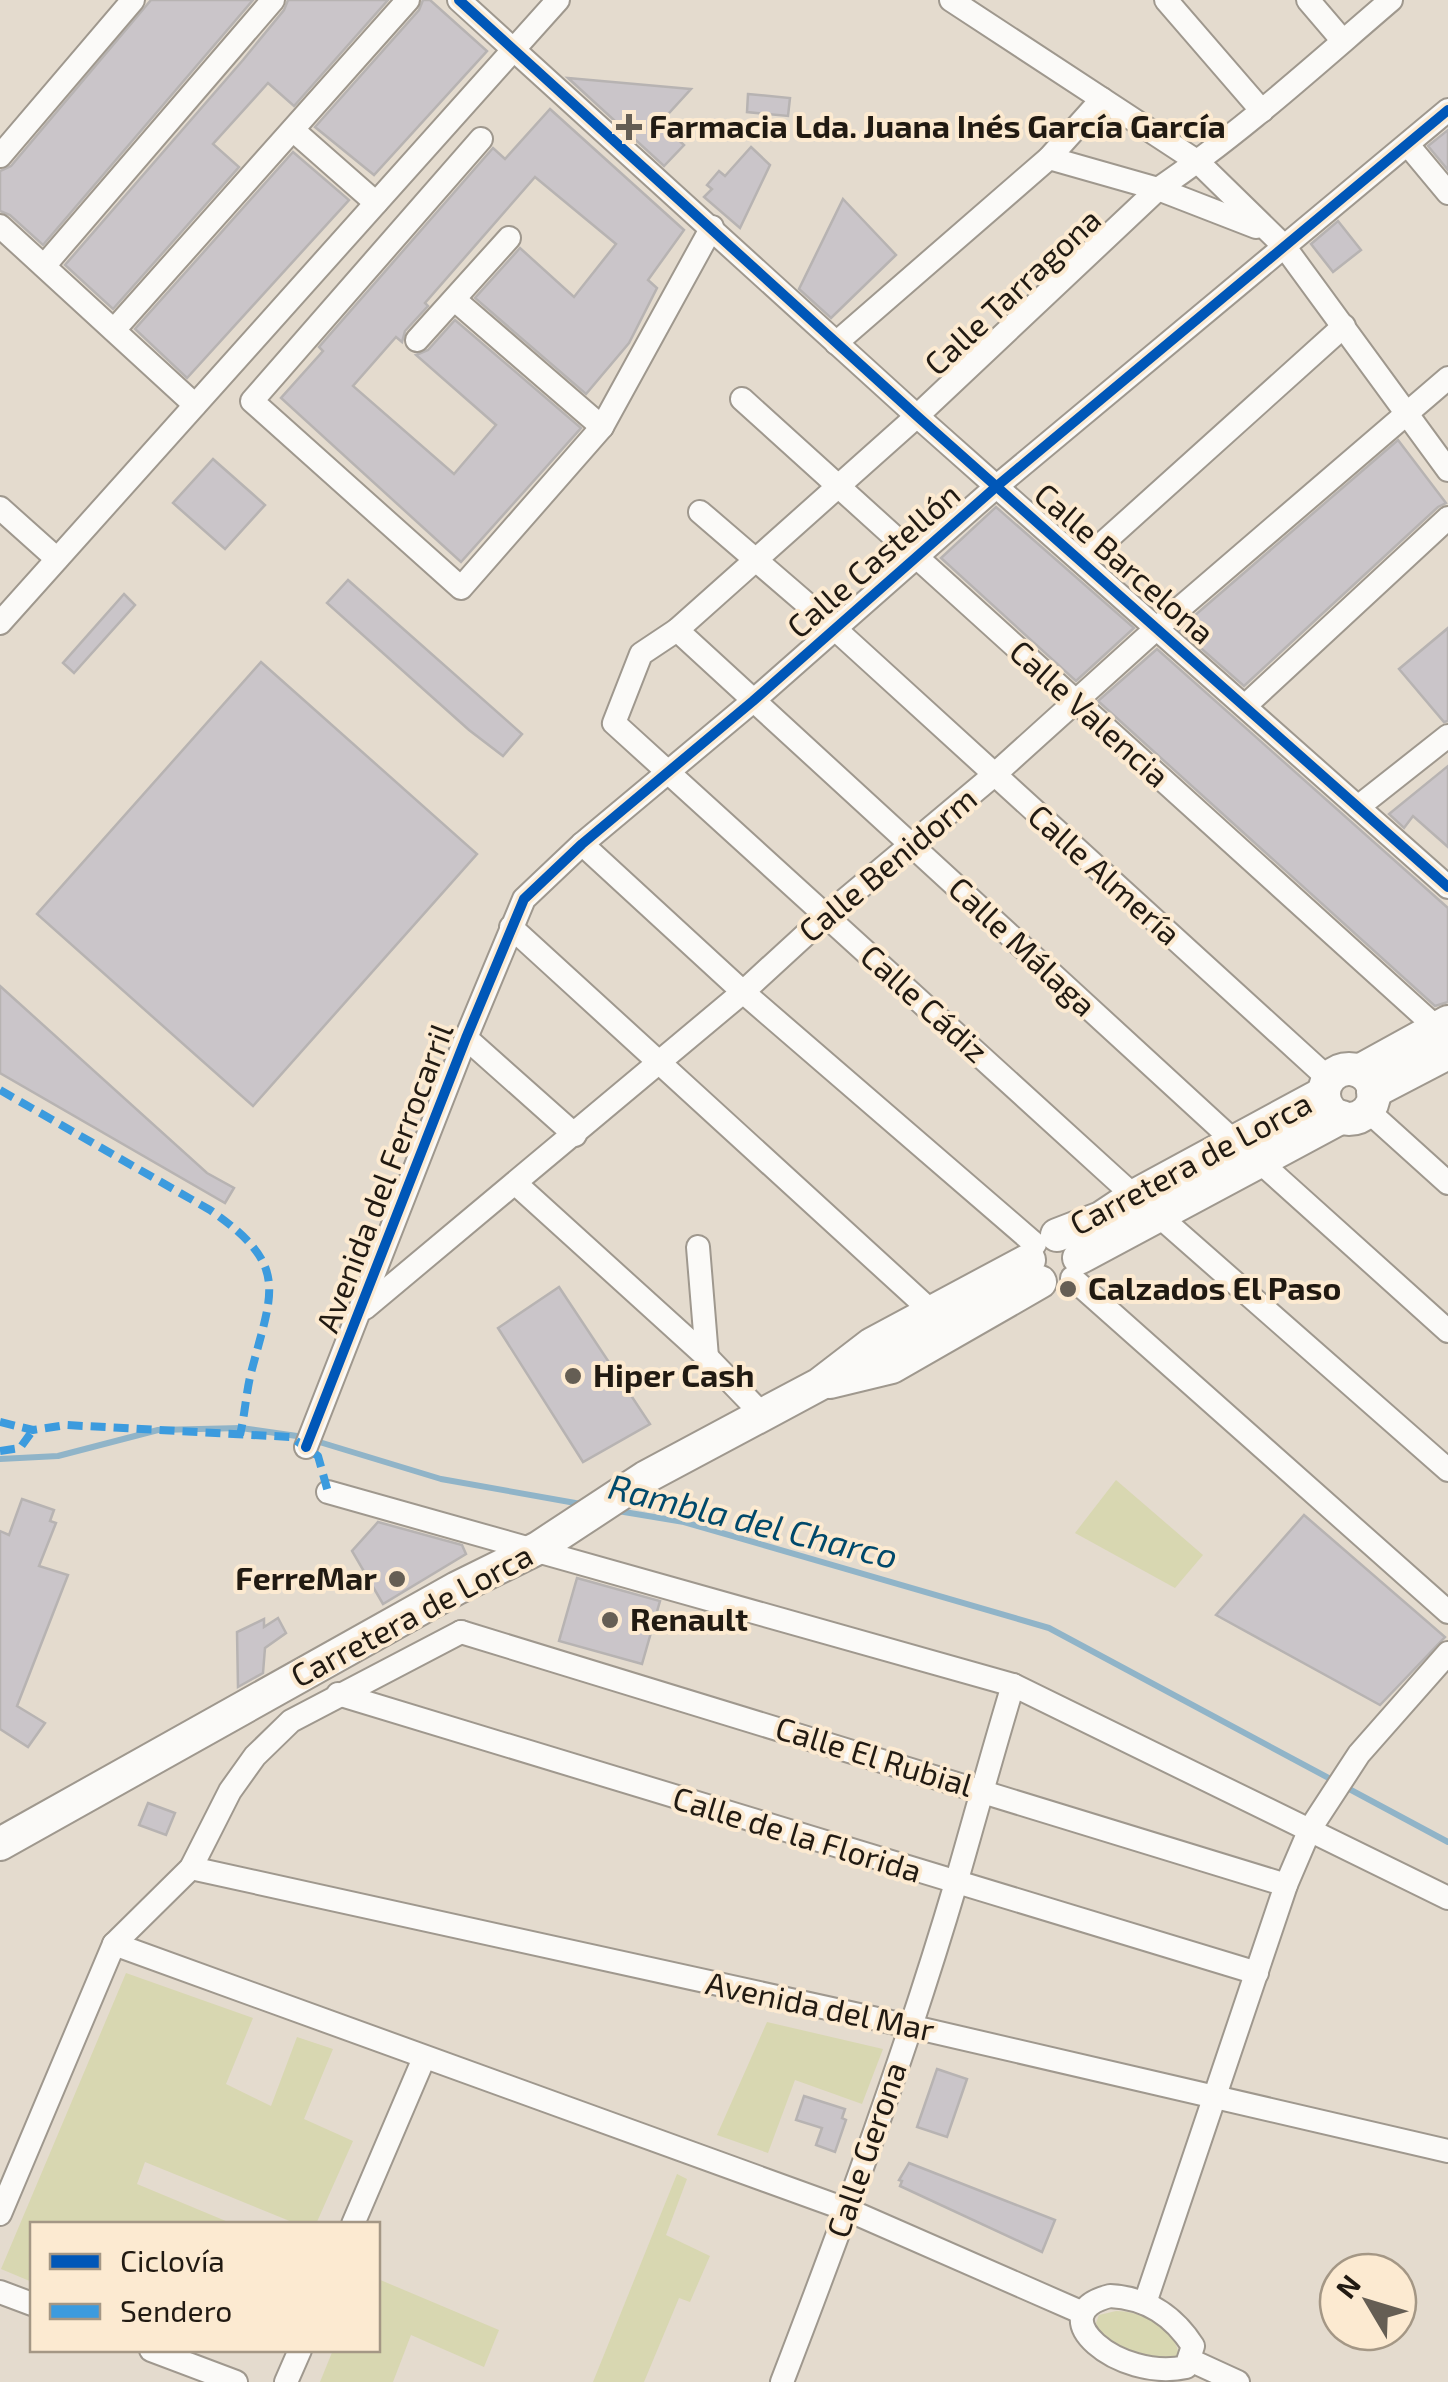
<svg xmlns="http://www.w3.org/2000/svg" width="1448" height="2382" font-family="'Exo 2',sans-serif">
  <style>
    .green { fill: #d8d7b1 }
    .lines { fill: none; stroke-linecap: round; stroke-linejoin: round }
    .stream { stroke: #90b4c8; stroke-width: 6 }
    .building { fill: #cac5c9; stroke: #b7b3b2; stroke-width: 2.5 }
    .street-casing { stroke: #9f988e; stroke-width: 26 }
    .secondary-casing { stroke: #9f988e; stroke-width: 36 }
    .street { stroke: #fbfaf8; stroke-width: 22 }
    .secondary { stroke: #fbfaf8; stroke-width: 32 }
    .quiet { stroke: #3c9bde; stroke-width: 8; stroke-dasharray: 15 8; stroke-linecap: butt }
    .cycleway-casing { stroke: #fcead1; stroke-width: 16 }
    .cycleway { stroke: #0057b8; stroke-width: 10 }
    .poi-dot { fill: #655e54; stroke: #fcead1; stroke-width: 4 }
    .labels { text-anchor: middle; stroke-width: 8; stroke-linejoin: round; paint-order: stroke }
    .poi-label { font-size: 32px; font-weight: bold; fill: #211a12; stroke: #fcead1; text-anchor: start }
    .street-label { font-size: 32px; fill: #211a12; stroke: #fcead1 }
    .water-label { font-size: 35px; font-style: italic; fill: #00496b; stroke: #fcead1 }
  </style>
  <rect width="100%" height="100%" fill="#e4dbce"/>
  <g class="green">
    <path d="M1116 1480 1203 1555 1175 1588 1075 1533Z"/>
    <path d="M126 1973 253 2018 226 2084 271 2106 297 2037 333 2049 304 2119 353 2141 316 2224H297L145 2162 137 2184 233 2224H32V2282L1 2269Z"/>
    <path d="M767 2022 883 2049 862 2104 795 2080 768 2153 717 2135Z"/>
    <path d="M677 2174 687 2179 666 2235 710 2256 690 2302 679 2298 644 2382H593Z"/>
    <path d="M378 2279 499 2330 484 2367 411 2335 393 2382H320L333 2350H378Z"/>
    <path d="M1116 2311C1142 2311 1179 2329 1179 2359 1146 2359 1110 2361 1096 2323L1099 2315Z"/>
  </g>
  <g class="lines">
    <g class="stream">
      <path d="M316 1441 441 1479 581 1504"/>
      <path d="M0 1459 58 1456 158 1430 241 1428 304 1437"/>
      <path d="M618 1511 684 1522 1049 1628 1448 1842"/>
    </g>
  </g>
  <g class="building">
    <path d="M151 0H253L43 245 10 215 0 211V171L11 166Z"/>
    <path d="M288 0H388L294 106 268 83 213 144 239 167 113 309 65 265 243 60 284 10Z"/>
    <path d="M423 0H430L487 51 374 175 315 127 419 10Z"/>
    <path d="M568 78 691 89 660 123 684 145 664 166Z"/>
    <path d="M748 94 790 98 788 116 747 112Z"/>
    <path d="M550 109 684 230 648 280 657 288 629 343 586 394 475 298 520 248 574 297 616 244 535 177 425 303 428 306 405 331 402 342 396 337 353 386 454 474 496 425 416 355 428 350 455 320 581 428 461 562 281 398 323 351 319 347 493 148 505 159Z"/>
    <path d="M1448 130V170L1428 146Z"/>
    <path d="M751 147 770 165 740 228 704 197 712 189 707 185 719 171 725 176Z"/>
    <path d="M293 152 349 200 187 378 135 329Z"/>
    <path d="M843 199 896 255 831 318 799 289Z"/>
    <path d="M1338 221 1361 250 1333 272 1311 244Z"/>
    <path d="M1398 440 1446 503 1438 507 1244 686 1179 629Z"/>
    <path d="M213 459 265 505 225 549 173 503Z"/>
    <path d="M996 507 1134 628 1076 681 941 558Z"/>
    <path d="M348 580 522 734 503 756 469 730 327 603Z"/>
    <path d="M124 594 135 605 74 673 63 663Z"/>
    <path d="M1448 628V721L1444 722 1399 669Z"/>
    <path d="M1157 649 1448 908V1002L1435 1006 1098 701Z"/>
    <path d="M261 662 477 854 253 1106 37 914Z"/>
    <path d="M1448 766V847L1413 816 1404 828 1389 814Z"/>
    <path d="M0 986 207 1173 234 1188 225 1203 0 1073Z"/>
    <path d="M559 1287 650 1424 583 1462 498 1328Z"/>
    <path d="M22 1499 54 1510 50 1521 56 1523 39 1566 68 1575 17 1706 45 1723 28 1747 0 1729V1531L9 1535Z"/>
    <path d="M1304 1515 1445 1637 1380 1705 1216 1615Z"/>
    <path d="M378 1522 462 1545 466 1554 383 1604 352 1551Z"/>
    <path d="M577 1578 660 1601 642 1664 559 1641Z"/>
    <path d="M278 1618 286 1633 265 1648 263 1673 238 1687 237 1632 264 1619V1627Z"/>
    <path d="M148 1803 175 1813 166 1835 139 1825Z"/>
    <path d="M937 2069 967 2079 947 2137 917 2127Z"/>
    <path d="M804 2096 845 2109 842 2118 846 2120 835 2152 816 2145 822 2128 796 2120Z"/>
    <path d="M909 2163 1055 2220 1042 2252 900 2186 902 2181 899 2180Z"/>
  </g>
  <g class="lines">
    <g class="street-casing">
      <g id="street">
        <path d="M459 0 917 416 1448 887"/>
        <path d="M951 0 1198 162 1284 246 1448 470"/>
        <path d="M1166 0 1262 111"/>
        <path d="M1308 0 1343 41"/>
        <path d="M293 130 376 203"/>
        <path d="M481 139 252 401 461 588 602 427"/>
        <path d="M1408 145 1448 193"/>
        <path d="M0 156 133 0"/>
        <path d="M1049 158 1158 189 1256 227"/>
        <path d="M0 226 195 405"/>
        <path d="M44 266 273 0"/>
        <path d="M455 300 602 427 712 227"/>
        <path d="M114 330 408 0"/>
        <path d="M417 340 509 238"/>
        <path d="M836 343 1049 158 1102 99"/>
        <path d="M742 399 1437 1028"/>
        <path d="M0 508 57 559"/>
        <path d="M700 512 822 617 1329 1079"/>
        <path d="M1083 561 1344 326"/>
        <path d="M0 623 558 0"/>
        <path d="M677 630 1235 1142"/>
        <path d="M1245 706 1448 518"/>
        <path d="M1358 807 1448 736"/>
        <path d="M582 844 743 992 1035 1244"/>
        <path d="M511 927 930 1310"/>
        <path d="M466 1038 575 1135"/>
        <path d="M1367 1110 1448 1183"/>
        <path d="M1259 1161 1448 1331"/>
        <path d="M515 1183 707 1357 763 1415"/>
        <path d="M1134 1196 614 723 641 654 677 630 917 416 1158 189C1241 133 1315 65 1391 0"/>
        <path d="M1159 1216 1448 1470"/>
        <path d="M698 1247 707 1357"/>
        <path d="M1072 1278 1448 1612"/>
        <path d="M365 1308 743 992 827 915 994 775 1158 627 1448 378"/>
        <path d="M306 1447 466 1038 524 899 582 844 753 701 997 486 1448 110"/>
        <path d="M328 1492 1013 1685 1448 1898"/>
        <path d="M461 1632 1286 1885"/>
        <path d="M338 1694 1257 1973"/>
        <path d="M191 1868 909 2026 1448 2151"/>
        <path d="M114 1944 848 2210 1083 2313"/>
        <path d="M0 2214 114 1944 191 1868 230 1791 255 1756 291 1721 461 1632"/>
        <path d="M353 2224 424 2058"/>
        <path d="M0 2292 32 2304"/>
        <path d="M1110 2296C1147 2298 1173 2315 1193 2346L1186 2367C1119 2382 1038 2314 1110 2296Z"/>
        <path d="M1145 2303 1286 1885 1310 1829 1359 1754 1448 1653"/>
        <path d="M151 2350 236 2382"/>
        <path d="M1190 2360 1238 2382"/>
        <path d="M286 2382 300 2350"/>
        <path d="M782 2382C845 2218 906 2052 956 1883 975 1817 993 1751 1013 1685"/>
      </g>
    </g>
    <g class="secondary-casing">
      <g id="secondary">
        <circle cx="1349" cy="1094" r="25"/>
        <path d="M1359 1071 1448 1022"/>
        <path d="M1373 1092 1448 1053"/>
        <path d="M1057 1235 1101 1218 1134 1196 1324 1093"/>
        <path d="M1079 1258 1342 1117"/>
        <path d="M830 1382 892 1367 1040 1282"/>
        <path d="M0 1844 457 1588 538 1548 646 1477 820 1384 872 1344 1029 1260"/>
      </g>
    </g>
    <use href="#street" class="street"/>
    <use href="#secondary" class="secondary"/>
    <g class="quiet">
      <path d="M0 1090 210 1210C291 1266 272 1291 251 1373 246 1393 245 1414 240 1435"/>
      <path d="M0 1422 33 1430 66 1425 291 1437 318 1456 328 1492"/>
      <path d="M0 1451 20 1448 33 1430"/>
    </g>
    <g class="cycleway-casing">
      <g id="cycleway">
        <path d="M459 0 917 416 1448 887"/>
        <path d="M306 1447 466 1038 524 899 582 844 753 701 997 486 1448 110"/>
      </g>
    </g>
    <use href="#cycleway" class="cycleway"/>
  </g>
  <g class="poi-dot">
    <path d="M624 112h10v10h10v10h-10v10h-10v-10h-10v-10h10z"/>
    <circle cx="1068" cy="1289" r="10"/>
    <circle cx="573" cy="1376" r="10"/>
    <circle cx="397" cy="1579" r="10"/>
    <circle cx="610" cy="1620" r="10"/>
  </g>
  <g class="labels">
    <g class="poi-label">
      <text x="649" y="138">Farmacia Lda. Juana Inés García García</text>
      <text x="1088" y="1300">Calzados El Paso</text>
      <text x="593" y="1387">Hiper Cash</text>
      <text x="377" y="1590" text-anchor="end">FerreMar</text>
      <text x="630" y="1631">Renault</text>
    </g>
    <g class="street-label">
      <text transform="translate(1013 292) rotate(-43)" y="11">Calle Tarragona</text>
      <text transform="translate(874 561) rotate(-41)" y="11">Calle Castellón</text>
      <text transform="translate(1124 564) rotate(41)" y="11">Calle Barcelona</text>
      <text transform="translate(1089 714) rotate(42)" y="11">Calle Valencia</text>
      <text transform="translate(888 865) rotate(-40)" y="11">Calle Benidorm</text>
      <text transform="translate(1104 875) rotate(42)" y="11">Calle Almería</text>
      <text transform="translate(1022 947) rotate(43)" y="11">Calle Málaga</text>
      <text transform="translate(924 1004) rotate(42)" y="11">Calle Cádiz</text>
      <text transform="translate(1191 1164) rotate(-28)" y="11">Carretera de Lorca</text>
      <text transform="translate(385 1178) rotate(-69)" y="11">Avenida del Ferrocarril</text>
      <text transform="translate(412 1616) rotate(-28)" y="11">Carretera de Lorca</text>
      <text transform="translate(874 1757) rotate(17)" y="11">Calle El Rubial</text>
      <text transform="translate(797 1835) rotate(17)" y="11">Calle de la Florida</text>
      <text transform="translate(820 2007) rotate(12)" y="11">Avenida del Mar</text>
      <text transform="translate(867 2150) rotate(-71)" y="11">Calle Gerona</text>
    </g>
    <g class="water-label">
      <text transform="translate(753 1522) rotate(14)" y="12">Rambla del Charco</text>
    </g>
  </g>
  <rect x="30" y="2222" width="350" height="130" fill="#fcead1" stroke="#a49785" stroke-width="2.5"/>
  <rect x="50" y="2254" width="50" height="15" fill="#0057b8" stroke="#a49785" stroke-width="2.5"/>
  <text x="120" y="2272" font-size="30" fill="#211a12">Ciclovía</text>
  <rect x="50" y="2304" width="50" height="15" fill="#3c9bde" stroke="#a49785" stroke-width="2.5"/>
  <text x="120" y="2322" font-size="30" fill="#211a12">Sendero</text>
  <g transform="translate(1368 2302) rotate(308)"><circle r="48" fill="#fcead1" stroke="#a49785" stroke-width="2.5"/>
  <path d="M0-8L18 38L0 25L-18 38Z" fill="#655e54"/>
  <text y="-15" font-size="28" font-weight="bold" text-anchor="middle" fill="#211a12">N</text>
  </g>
</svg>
